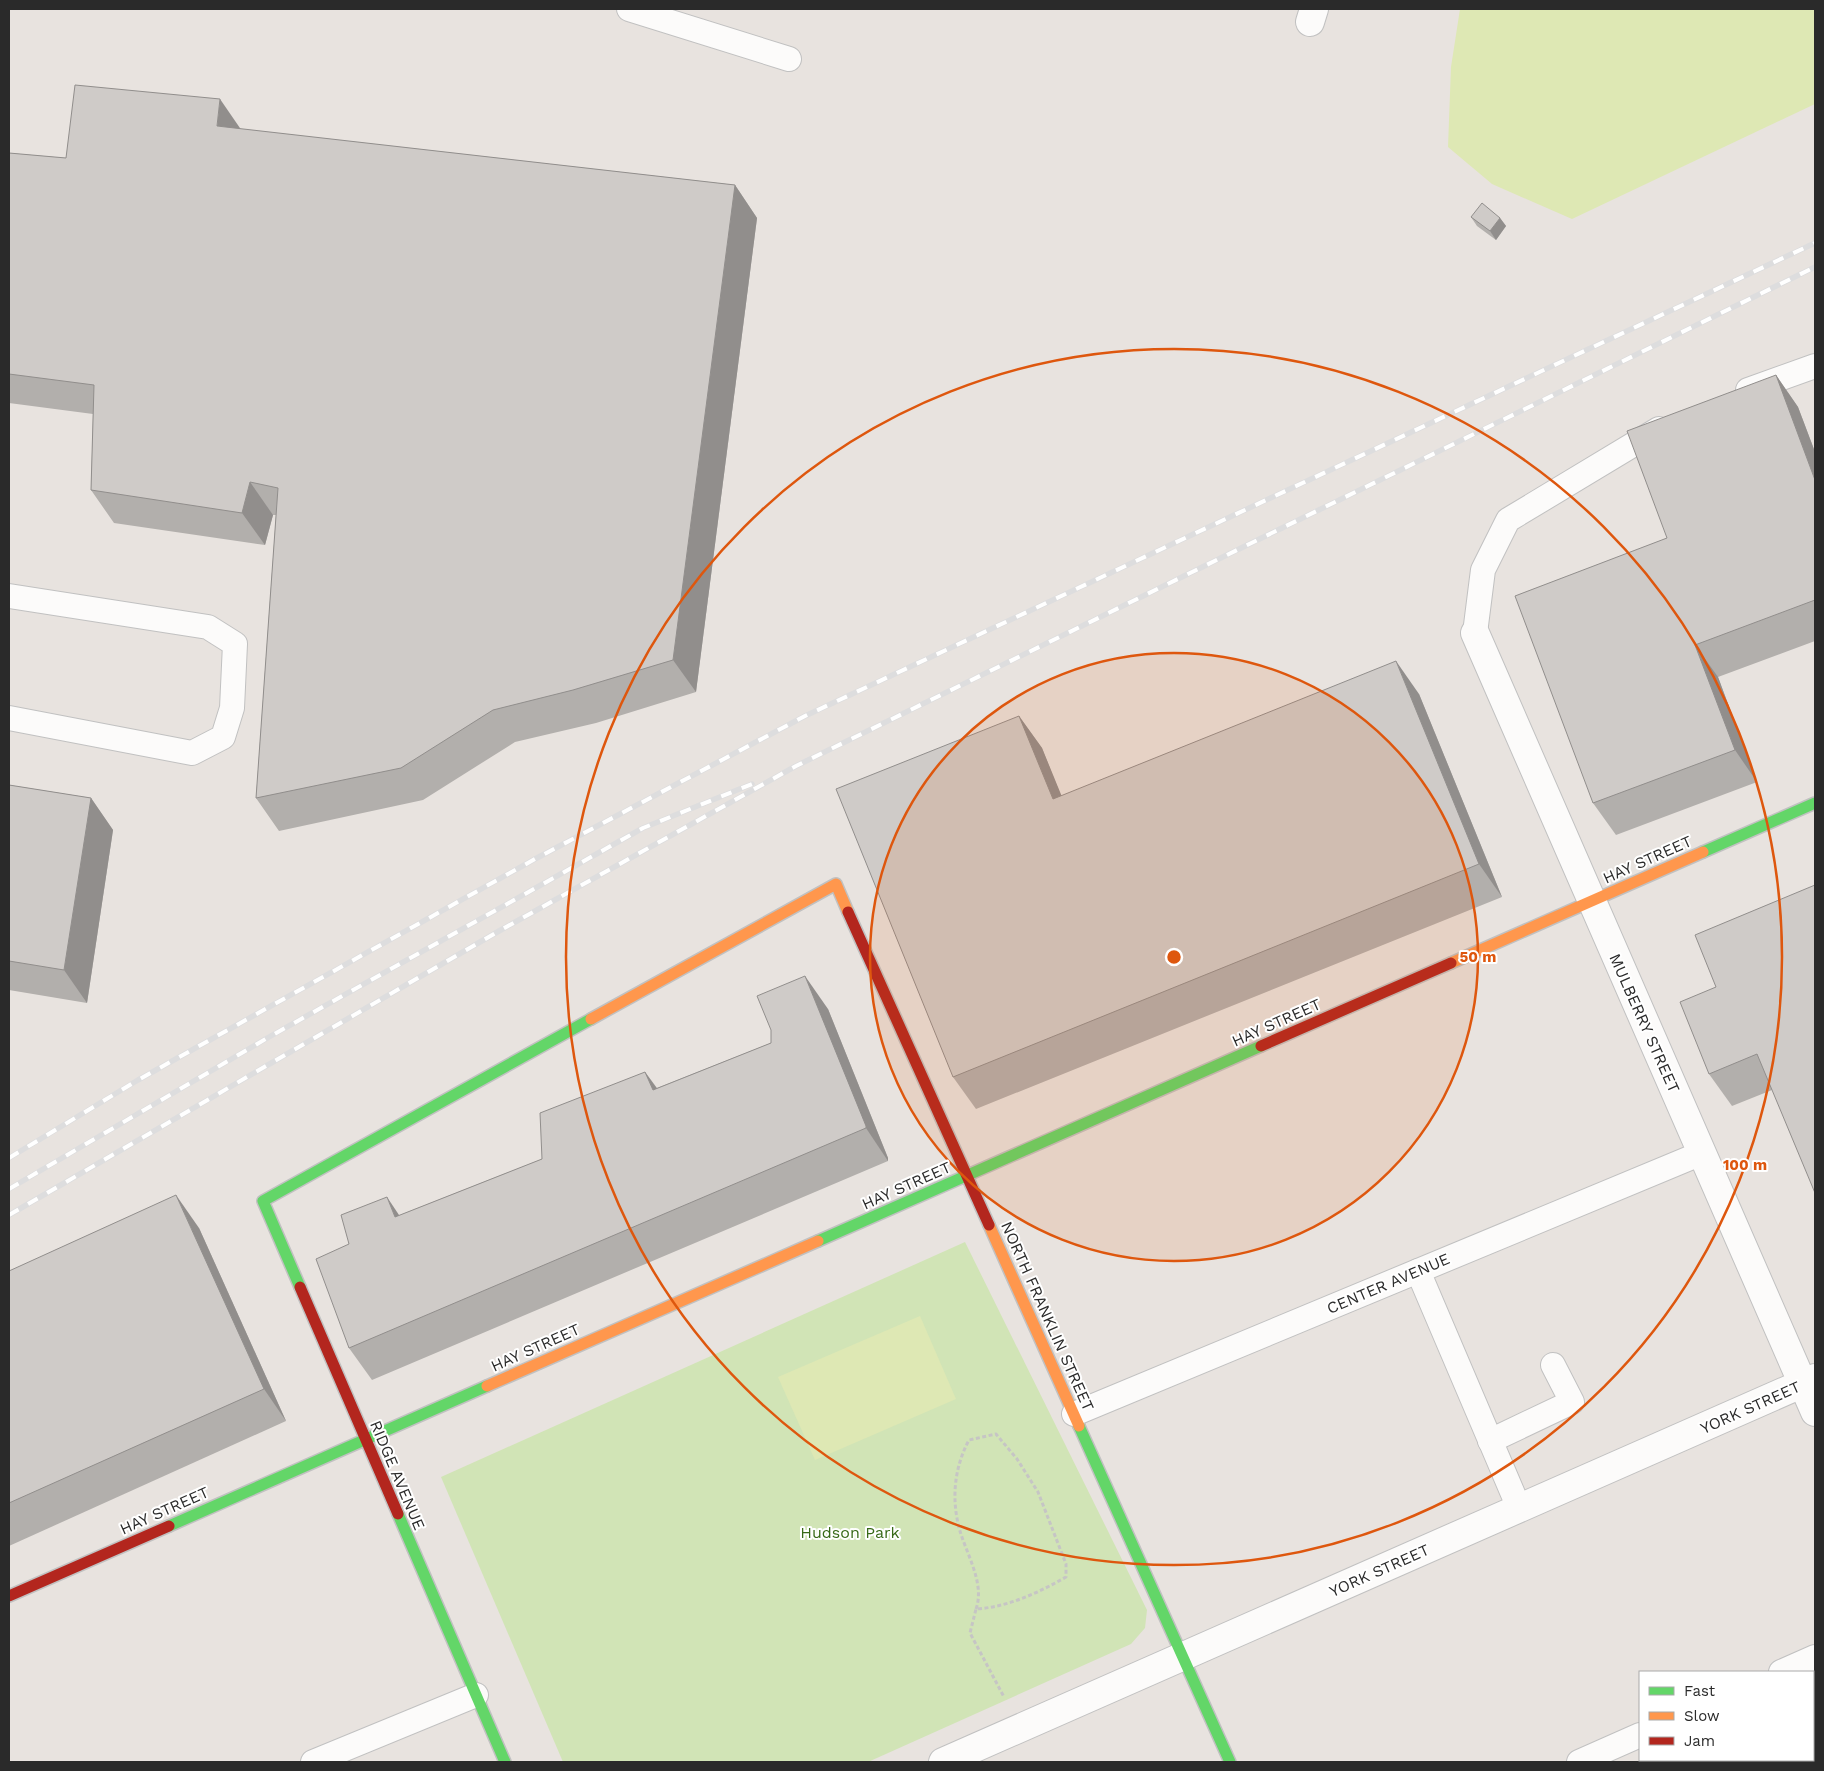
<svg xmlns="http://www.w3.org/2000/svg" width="1824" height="1771" font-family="'Work Sans',sans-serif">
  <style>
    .green { fill: #d1e4b6 }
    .pitch { fill: #dee8b4 }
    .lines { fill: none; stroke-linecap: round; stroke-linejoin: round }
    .lane-casing { stroke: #c1c1c1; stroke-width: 26 }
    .street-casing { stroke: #c1c1c1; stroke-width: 30 }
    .fast-casing { stroke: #c1c1c1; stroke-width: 14 }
    .slow-casing { stroke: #c1c1c1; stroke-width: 14 }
    .jam-casing { stroke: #c1c1c1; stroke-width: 14 }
    .path { stroke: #c6c5c5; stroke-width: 3; stroke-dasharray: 4 2.5; stroke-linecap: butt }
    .lane { stroke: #fcfbfa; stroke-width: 24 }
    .street { stroke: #fcfbfa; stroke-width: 28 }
    .fast { stroke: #63d668; stroke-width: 11 }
    .slow { stroke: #ff974d; stroke-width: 11 }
    .jam { stroke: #b3261e; stroke-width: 11 }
    .rail-casing { stroke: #ddddde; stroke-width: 5.5 }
    .rail { stroke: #fff; stroke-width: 4; stroke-dasharray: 11; stroke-linecap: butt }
    .wall { fill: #b2afac }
    .shaded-wall { fill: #918e8c }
    .building { fill: #cfcbc8; stroke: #918e8c }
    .ring { fill: none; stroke: #de570e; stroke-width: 2.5 }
    .labels { text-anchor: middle; stroke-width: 4; stroke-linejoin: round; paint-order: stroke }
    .street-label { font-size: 16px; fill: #2a2a2a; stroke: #fff }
    .park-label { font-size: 16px; fill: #376917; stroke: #fff }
    .centre { fill: #de570e; stroke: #fff; stroke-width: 2.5 }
    .ring-label { font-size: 15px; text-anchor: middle; font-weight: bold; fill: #de570e; stroke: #fff; stroke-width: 4; stroke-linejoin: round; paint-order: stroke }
  </style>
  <rect width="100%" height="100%" fill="#e8e3df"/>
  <path class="green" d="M965 1242 1147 1610 1145 1628 1131 1644 868 1762H563L441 1477Z"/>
  <g class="pitch">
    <path d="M1460 9H1815V104L1572 219 1492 184 1448 147 1451 67Z"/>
    <path d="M920 1316 956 1399 815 1460 778 1377Z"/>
  </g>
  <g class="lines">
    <g class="lane-casing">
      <g id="lane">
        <path d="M629 9 789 59"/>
        <path d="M1748 390 1815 366"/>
        <path d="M9 596 208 627 235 644 232 708 223 737 192 753 9 718"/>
        <path d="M1475 633 1483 570 1508 520 1659 429"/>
        <path d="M1418 1271 1519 1508"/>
        <path d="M1074 1414 1702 1153"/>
        <path d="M1490 1441 1572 1402 1553 1365"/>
        <path d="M1781 1672 1815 1657"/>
        <path d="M313 1762 476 1695"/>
        <path d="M1579 1762 1640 1735"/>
      </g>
    </g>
    <g class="street-casing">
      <g id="street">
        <path d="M1310 22 1314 9"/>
        <path d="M1475 633 1815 1412"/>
        <path d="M943 1762 1815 1378"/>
      </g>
    </g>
    <g class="fast-casing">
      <g id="fast">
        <path d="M1703 852 1815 803"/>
        <path d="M818 1241 1261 1046"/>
        <path d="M300 1287 263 1201 591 1019"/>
        <path d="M1079 1426 1230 1762"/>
        <path d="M398 1514 505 1762"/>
        <path d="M169 1526 487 1386"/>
      </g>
    </g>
    <g class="slow-casing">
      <g id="slow">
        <path d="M1451 963 1703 852"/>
        <path d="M591 1019 836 884 848 912"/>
        <path d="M989 1225 1079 1426"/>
        <path d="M487 1386 818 1241"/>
      </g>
    </g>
    <g class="jam-casing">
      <g id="jam">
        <path d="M848 912 989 1225"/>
        <path d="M1261 1046 1451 963"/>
        <path d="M300 1287 398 1514"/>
        <path d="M9 1596 169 1526"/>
      </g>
    </g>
    <path class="path" d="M976 1609C985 1584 967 1555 960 1531 951 1500 954 1468 969 1440L996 1434 1017 1459 1038 1492 1066 1564V1577C1038 1593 1008 1607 976 1609L970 1633 1004 1697"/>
    <use href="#lane" class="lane"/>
    <use href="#street" class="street"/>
    <use href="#fast" class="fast"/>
    <use href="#slow" class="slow"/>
    <use href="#jam" class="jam"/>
    <g class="rail-casing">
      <g id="rail">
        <path d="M9 1158 138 1080 535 859 805 716 1815 243"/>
        <path d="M9 1189 269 1037 643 828 752 784"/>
        <path d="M9 1215 499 931 796 766 1815 267"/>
      </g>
    </g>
    <use href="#rail" class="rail"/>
  </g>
  <g class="wall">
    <path d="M241 129 735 185 757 218 696 692 596 723 515 742 423 800 279 831 256 798 276 515H273L265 545 114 523 91 490 93 414 9 403V153L66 158Z"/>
    <path d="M1471 217 1500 218 1506 226 1496 240 1477 226Z"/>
    <path d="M1776 375 1798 407 1815 452V641L1718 677 1757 782 1616 835 1593 803 1667 538Z"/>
    <path d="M1419 694 1502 897 976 1109 953 1077 1019 716 1042 748 1061 796Z"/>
    <path d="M9 785 91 798 113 830 87 1003 9 990Z"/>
    <path d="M1815 885 1772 1090 1732 1106 1709 1074 1716 987Z"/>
    <path d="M828 1009 888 1158V1161L372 1380 349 1348V1244L400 1215 542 1159 645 1072 657 1088 771 1043Z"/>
    <path d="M199 1228 286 1421 9 1546V1271Z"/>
  </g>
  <g class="shaded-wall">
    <path d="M220 99 242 131 217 126Z"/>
    <path d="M735 185 757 218 696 692 673 660Z"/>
    <path d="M1500 218 1506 226 1496 240 1490 231Z"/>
    <path d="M1776 375 1798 407 1815 452V480Z"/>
    <path d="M250 482 273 515 265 545 242 513Z"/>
    <path d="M1695 645 1718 677 1757 782 1735 750Z"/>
    <path d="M1396 661 1419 694 1502 897 1479 864Z"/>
    <path d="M1019 716 1042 748 1076 831 1053 799Z"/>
    <path d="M91 798 113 830 87 1003 64 970Z"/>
    <path d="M805 976 828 1009 888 1158V1161L866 1128Z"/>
    <path d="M645 1072 668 1104 653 1090Z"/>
    <path d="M176 1195 199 1228 286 1421 264 1389Z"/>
    <path d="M387 1197 409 1230 395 1217Z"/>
  </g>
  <g class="building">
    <path d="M75 85 220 99 217 126 735 185 673 660 573 690 493 710 401 768 256 798 278 488 250 482 242 513 91 490 94 385 9 374V153L66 158Z"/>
    <path d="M1482 203 1500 218 1490 231 1471 217Z"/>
    <path d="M1776 375 1815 480V600L1695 645 1735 750 1593 803 1515 596 1667 538 1627 431Z"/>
    <path d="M1396 661 1479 864 953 1077 836 789 1019 716 1053 799Z"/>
    <path d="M9 785 91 798 64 970 9 961Z"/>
    <path d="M1815 885V1193L1757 1054 1709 1074 1680 1002 1716 987 1695 935Z"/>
    <path d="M805 976 866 1126V1128L349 1348 316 1259 349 1244 341 1215 387 1197 395 1217 542 1159 540 1113 645 1072 653 1090 771 1043V1030L757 996Z"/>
    <path d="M176 1195 264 1389 9 1503V1271Z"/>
  </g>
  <circle cx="1174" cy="957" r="304" fill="#de570e" fill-opacity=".12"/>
  <g class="ring">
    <circle cx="1174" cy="957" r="304"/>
    <circle cx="1174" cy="957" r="608"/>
  </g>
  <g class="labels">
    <g class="street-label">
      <text transform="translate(1647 859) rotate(-24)" y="6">HAY STREET</text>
      <text transform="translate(1276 1022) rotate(-24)" y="6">HAY STREET</text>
      <text transform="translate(1645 1023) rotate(66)" y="6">MULBERRY STREET</text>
      <text transform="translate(906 1185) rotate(-24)" y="6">HAY STREET</text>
      <text transform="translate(1388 1283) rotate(-23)" y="6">CENTER AVENUE</text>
      <text transform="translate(1048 1316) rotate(66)" y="6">NORTH FRANKLIN STREET</text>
      <text transform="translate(535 1347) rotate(-24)" y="6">HAY STREET</text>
      <text transform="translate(1750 1407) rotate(-24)" y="6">YORK STREET</text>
      <text transform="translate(398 1475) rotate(67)" y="6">RIDGE AVENUE</text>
      <text transform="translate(164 1510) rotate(-24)" y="6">HAY STREET</text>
      <text transform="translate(1379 1570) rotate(-24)" y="6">YORK STREET</text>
    </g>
    <g class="park-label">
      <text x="850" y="1538">Hudson Park</text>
    </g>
  </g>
  <circle cx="1174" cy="957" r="8" class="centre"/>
  <g class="ring-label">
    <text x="1478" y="962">50 m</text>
    <text x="1745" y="1170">100 m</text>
  </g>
  <rect width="1824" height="1771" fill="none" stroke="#2a2a2a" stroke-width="20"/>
  <rect x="1639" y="1671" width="175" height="90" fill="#ffffff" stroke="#aaaaaa"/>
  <rect x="1649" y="1687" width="25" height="8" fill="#63d668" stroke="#aaaaaa"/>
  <text x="1684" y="1696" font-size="15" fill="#2a2a2a">Fast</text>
  <rect x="1649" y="1712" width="25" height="8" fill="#ff974d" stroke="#aaaaaa"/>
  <text x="1684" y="1721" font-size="15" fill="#2a2a2a">Slow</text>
  <rect x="1649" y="1737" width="25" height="8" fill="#b3261e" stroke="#aaaaaa"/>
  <text x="1684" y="1746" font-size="15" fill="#2a2a2a">Jam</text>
</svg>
